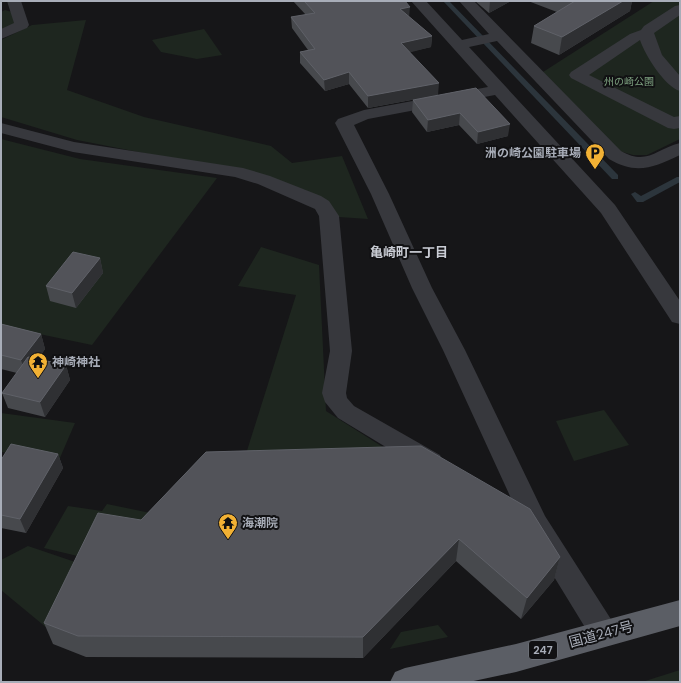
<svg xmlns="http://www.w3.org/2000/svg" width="681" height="683" font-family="'DM Sans','Noto Sans JP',sans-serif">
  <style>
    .green { fill: #1e261f }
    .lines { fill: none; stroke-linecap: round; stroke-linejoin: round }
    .stream { fill: #2c353c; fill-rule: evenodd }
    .pedestrian { fill: #37383d; fill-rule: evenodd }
    .minor { fill: #37383d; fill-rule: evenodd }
    .trunk { fill: #5b5e65; fill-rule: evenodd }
    .wall { fill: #47494d }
    .shaded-wall { fill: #2f3033 }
    .building { fill: #525359; stroke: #5f6168 }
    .labels { text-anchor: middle; stroke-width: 4; stroke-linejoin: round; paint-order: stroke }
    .far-park-label { font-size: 10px; fill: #7fa381; stroke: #111113 }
    .shield { fill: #111113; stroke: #7b7e86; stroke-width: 1 }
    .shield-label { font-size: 11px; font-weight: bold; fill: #a8adb8 }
    .poi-label { font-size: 12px; font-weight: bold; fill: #a8adb8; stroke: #111113; text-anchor: start }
    .neighbourhood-label { font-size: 13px; font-weight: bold; fill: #c9ccd4; stroke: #111113 }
    .near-street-label { font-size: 14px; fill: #a8adb8; stroke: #111113 }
  </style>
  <rect width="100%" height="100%" fill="#161618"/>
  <g class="green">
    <path d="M654 1H680V139L647 155H633L619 151 543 72Z"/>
    <path d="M5 10 12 12 17 23 1 30V12Z"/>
    <path d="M86 20 67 90 144 117 271 146 292 163 342 156 368 219 339 217 305 190 205 165 77 140 1 117V40L32 25Z"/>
    <path d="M204 29 222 55 197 59 161 52 152 40Z"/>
    <path d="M1 139 80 159 217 178 92 345 1 326Z"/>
    <path d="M261 247 319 265 326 411 416 468 245 457 296 295 238 286Z"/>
    <path d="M604 410 629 445 574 461 556 421Z"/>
    <path d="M1 413 75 423 59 460 1 452Z"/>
    <path d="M107 504 165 516 90 559 44 548 68 506 102 511Z"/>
    <path d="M28 546 87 566 53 633 1 590V560Z"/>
    <path d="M438 625 448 637 390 649 401 632Z"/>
    <path d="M680 670V682H642Z"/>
  </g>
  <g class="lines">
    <g class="stream">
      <path d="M443 1H449L618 175V179H612Z"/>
      <path d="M677 177H680V182L643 202H637L631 194 635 192 641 196Z"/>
    </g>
    <path class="pedestrian" d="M680 5V15L654 33 662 55 680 76V91C665 87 645 55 640 40L589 75 674 117 680 116V128L674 129 668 128 571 78 569 75 571 72 630 34 641 30 644 26 675 6Z"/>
    <g class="minor">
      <path d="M7 1H21L29 25 27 28 1 39V29L14 23Z"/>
      <path d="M411 1H426L462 40 489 34 459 1H474L621 151C647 166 656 149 680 143V155C653 168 636 175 609 159L497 41 469 47 615 205 680 301V324L672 322 601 213 495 95 368 119 354 125 389 194 432 288 465 350 545 516 614 624 618 633 614 642 604 646 594 642 526 531 443 350 412 288 371 194 335 123 338 119 364 110 488 87Z"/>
      <path d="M1 123 74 142 243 168 270 176 321 196 329 201 339 216 352 351 346 393 347 398 354 406 440 455 443 462 440 469 431 472 422 469 338 418 325 402 322 393 330 351 319 216 315 209 258 184 235 177 73 152 1 133Z"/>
    </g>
    <path class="trunk" d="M680 600V626L516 672 469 682H390L395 672 405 668 516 644Z"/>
  </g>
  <g class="wall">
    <path d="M293 1H405L409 17 432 36 431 47 409 52 438 95 368 108 349 84 325 91 300 63V52L308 50 292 28 291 17 306 15Z"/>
    <path d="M475 1H511L489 13Z"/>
    <path d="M528 1H632L630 11 559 55 531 43 534 26 557 12Z"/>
    <path d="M476 88 508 136 477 144 459 125 427 132 412 112 413 100Z"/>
    <path d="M100 258 103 273 76 308 50 301 46 286Z"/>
    <path d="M1 324 41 334 45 349 38 359 66 365 70 380 45 417 8 408 2 393 17 373 1 369Z"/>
    <path d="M206 452 560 557 554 580 521 619 456 561 363 658 86 657 53 644 44 623 141 520Z"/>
    <path d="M58 454 63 468 26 533 1 528V460Z"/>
  </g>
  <g class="shaded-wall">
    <path d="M490 1H511L489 13Z"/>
    <path d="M623 1H632L630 11 559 55 562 37Z"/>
    <path d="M410 7 409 18 400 9Z"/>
    <path d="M432 36 431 47 400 55 401 43Z"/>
    <path d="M349 72V84L325 91 324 80Z"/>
    <path d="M439 83 438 95 368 108V96Z"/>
    <path d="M460 113 459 125 427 132 428 120Z"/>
    <path d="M510 124 508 136 477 144 478 132Z"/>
    <path d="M100 258 103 273 76 308 72 293Z"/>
    <path d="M41 334 45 349 26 375 21 360Z"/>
    <path d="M66 365 70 380 45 417 40 402Z"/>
    <path d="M58 454 63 468 26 533 20 519Z"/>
    <path d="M459 539 456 561 363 658V637Z"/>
    <path d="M560 557 554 580 521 619 527 598Z"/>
  </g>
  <g class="building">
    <path d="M304 1H405L410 7 400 9 432 36 401 43 439 83 368 96 349 72 324 80 300 52 315 49 291 17 315 13Z"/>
    <path d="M574 1H623L562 37 534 26 575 1Z"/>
    <path d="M476 88 510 124 478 132 460 113 428 120 413 100Z"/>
    <path d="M73 252 100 258 72 293 46 286Z"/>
    <path d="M1 324 41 334 21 360 1 355Z"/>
    <path d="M28 357 66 365 40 402 2 393Z"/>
    <path d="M11 444 58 454 20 519 1 515V460Z"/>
    <path d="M421 446 530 509 560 557 527 598 459 539 363 637 78 636 44 623 98 513 141 520 206 452Z"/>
  </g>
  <defs>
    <g id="parking-pin" transform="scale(1)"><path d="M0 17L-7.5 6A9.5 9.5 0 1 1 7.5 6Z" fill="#f2b134" stroke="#111113"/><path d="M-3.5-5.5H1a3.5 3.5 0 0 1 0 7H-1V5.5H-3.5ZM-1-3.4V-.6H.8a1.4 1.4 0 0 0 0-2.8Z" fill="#111"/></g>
    <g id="temple-pin" transform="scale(1)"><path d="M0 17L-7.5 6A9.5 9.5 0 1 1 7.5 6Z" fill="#f2b134" stroke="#111113"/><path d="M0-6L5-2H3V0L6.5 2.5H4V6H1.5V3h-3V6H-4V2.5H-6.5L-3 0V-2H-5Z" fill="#111"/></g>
  </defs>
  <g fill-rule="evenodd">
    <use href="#parking-pin" x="595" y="153"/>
    <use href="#temple-pin" x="38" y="362"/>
    <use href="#temple-pin" x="228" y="523"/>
  </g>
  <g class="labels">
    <g class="far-park-label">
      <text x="629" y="85">州の崎公園</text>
    </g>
    <rect class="shield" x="529" y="641" width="28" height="18" rx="3"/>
    <g class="shield-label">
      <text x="543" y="654">247</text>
    </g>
    <g class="poi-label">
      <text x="581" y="157" text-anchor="end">洲の崎公園駐車場</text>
      <text x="52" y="366">神崎神社</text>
      <text x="242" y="527">海潮院</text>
    </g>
    <g class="neighbourhood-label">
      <text x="409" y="257">亀崎町一丁目</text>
    </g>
    <g class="near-street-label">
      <text transform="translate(601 634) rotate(-15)" y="5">国道247号</text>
    </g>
  </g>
  <rect width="681" height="683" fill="none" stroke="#a8adb8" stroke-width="4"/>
</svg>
